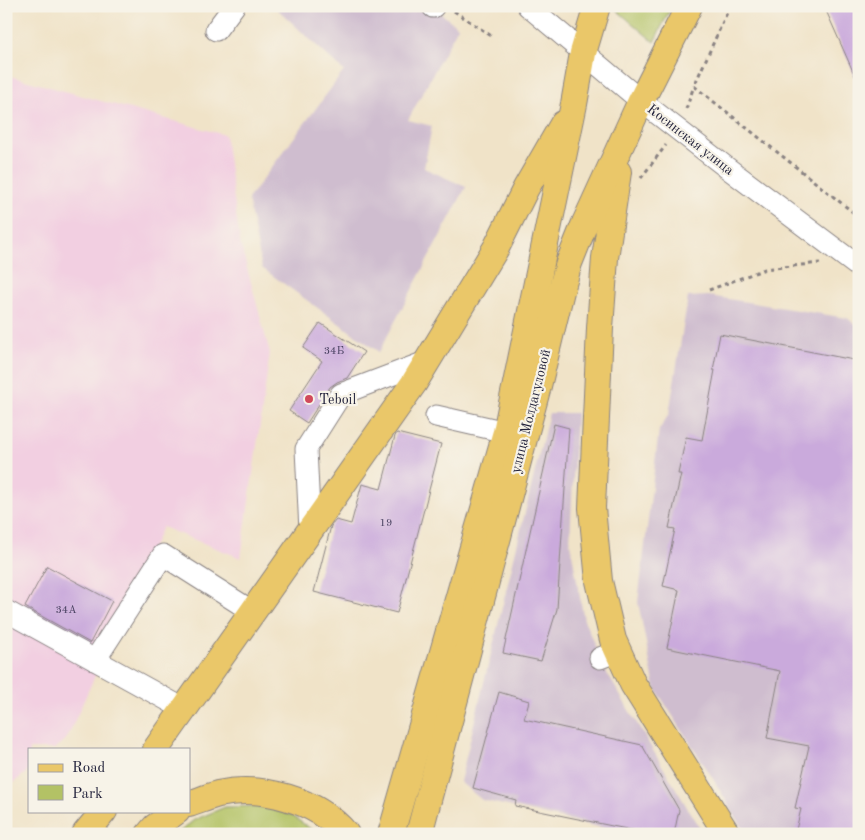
<svg xmlns="http://www.w3.org/2000/svg" width="865" height="840" font-family="'Old Standard TT',serif">
  <style>
    .built { fill: #f2cfe1 }
    .industrial { fill: #cfbdcf }
    .green { fill: #b3c265; stroke: #6a7250 }
    .building { fill: #caaadc }
    .lines { fill: none; stroke-linecap: round; stroke-linejoin: round }
    .minor-casing { stroke: #898282; stroke-width: 23 }
    .major-casing { stroke: #898282; stroke-width: 28 }
    .path { stroke: #898282; stroke-width: 3; stroke-dasharray: 4 4; stroke-linecap: butt }
    .minor { stroke: #fff; stroke-width: 21 }
    .major { stroke: #eac769; stroke-width: 26 }
    .poi-dot { fill: #d1495b; stroke: #f7f3e8; stroke-width: 2 }
    .labels { text-anchor: middle; stroke-width: 4.5; stroke-linejoin: round; paint-order: stroke }
    .number-label { font-size: 11px; fill: #4c4463 }
    .street-label { font-size: 14px; fill: #22223b; stroke: #f7f3e8 }
    .poi-label { font-size: 14px; fill: #22223b; stroke: #f7f3e8; text-anchor: start }
  </style>
  <rect width="100%" height="100%" fill="#f7f3e8"/>
  <filter id="ink" filterUnits="userSpaceOnUse"><feTurbulence type="fractalNoise" baseFrequency=".02" numOctaves="2"/><feDisplacementMap in="SourceGraphic" scale="10" xChannelSelector="R" yChannelSelector="G"/><feConvolveMatrix kernelMatrix="1 2 1 2 8 2 1 2 1" color-interpolation-filters="sRGB"/></filter>
  <filter id="wash" filterUnits="userSpaceOnUse"><feTurbulence type="fractalNoise" baseFrequency=".0096" numOctaves="4" result="noise"/><feDisplacementMap in="SourceGraphic" scale="20" xChannelSelector="R" yChannelSelector="G"/><feGaussianBlur stdDeviation="1.12" result="paint"/><feColorMatrix in="noise" values="0 0 0 0 0 0 0 0 0 0 0 0 0 0 0 0 0 1.4 0 .05"/><feComposite in="paint" operator="in"/></filter>
  <g filter="url(#wash)">
    <rect width="100%" height="100%" fill="#f0e3c8"/>
    <path class="built" d="M6 75 225 135 240 242 270 353 241 558 162 527 67 738 54 749H29V770L6 789Z"/>
    <g class="industrial">
      <path d="M274 6H432L458 27 408 120 432 126 424 168 466 187 379 352 262 268 248 199 344 71Z"/>
      <path d="M709 296 847 318 859 327V834H746L712 777 655 688 638 602 659 430 669 414 688 297Z"/>
      <path d="M549 413H576L570 542 584 620 605 670 703 834H628L482 800 460 782Z"/>
    </g>
    <g class="green">
      <path d="M612 6H672L654 42Z"/>
      <path d="M259 806 291 815 318 834H177L194 820 225 807Z"/>
    </g>
    <g id="blocks">
      <g class="building">
        <path d="M824 6H859V85Z"/>
        <path d="M320 323 364 352 347 378 337 382 330 387 307 423 289 411 322 361 303 348Z"/>
        <path d="M720 334 859 361V834H795L801 809 795 808 809 746 767 738 780 671 667 648 679 590 663 586 675 529 669 528 681 474H678L686 437 702 440 715 370H713Z"/>
        <path d="M554 424 569 428 557 609 541 661 503 653Z"/>
        <path d="M397 433 441 444 397 613 314 592 331 526 336 520 351 524 362 484 381 489 395 436Z"/>
        <path d="M47 566 112 601 90 643 25 607Z"/>
        <path d="M499 692 529 701 524 719 642 745 679 810 674 834H651L515 806 516 800 473 788Z"/>
      </g>
    </g>
  </g>
  <g filter="url(#ink)">
    <use href="#blocks" fill-opacity="0" stroke="#898282" stroke-width="1"/>
    <g class="lines">
      <g class="minor-casing">
        <g id="minor">
          <path d="M528 6 641 101 726 167 859 267"/>
          <path d="M433 7 434 6"/>
          <path d="M216 30 234 6"/>
          <path d="M436 416 506 432"/>
          <path d="M310 531 306 449 341 394 428 361"/>
          <path d="M6 611 184 709"/>
          <path d="M600 658 618 651"/>
          <path d="M95 660 163 555 253 612"/>
        </g>
      </g>
      <g class="major-casing">
        <g id="major">
          <path d="M618 172 605 258 600 328 592 508 599 581 613 640 633 684 727 834"/>
          <path d="M156 749 414 383 496 248 526 188 563 124"/>
          <path d="M189 804C198 801 208 797 218 794 261 784 317 800 346 834"/>
          <path d="M85 834 104 811"/>
          <path d="M149 834 155 827 177 811"/>
          <path d="M391 834 506 432 574 104 583 53 597 6"/>
          <path d="M419 834 538 386 561 291 569 263 585 223 641 101 689 6"/>
        </g>
      </g>
      <g class="path">
        <path d="M730 6 694 86 859 217"/>
        <path d="M454 11 493 37"/>
        <path d="M686 109 694 86"/>
        <path d="M641 178 666 145"/>
        <path d="M709 290 765 269 820 263"/>
      </g>
      <use href="#minor" class="minor"/>
      <use href="#major" class="major"/>
    </g>
  </g>
  <circle class="poi-dot" cx="309" cy="399" r="5"/>
  <g class="labels">
    <g class="number-label">
      <text x="334" y="354">34Б</text>
      <text x="386" y="526">19</text>
      <text x="66" y="613">34А</text>
    </g>
    <g class="street-label">
      <text transform="translate(691 139) rotate(38)" y="5">Косинская улица</text>
      <text transform="translate(530 411) rotate(-76)" y="5">улица Молдагуловой</text>
    </g>
    <g class="poi-label">
      <text x="319" y="404">Teboil</text>
    </g>
  </g>
  <rect width="865" height="840" fill="none" stroke="#f7f3e8" stroke-width="25"/>
  <rect x="28" y="748" width="162" height="65" fill="#f7f3e8" stroke="#a29fa3"/>
  <rect x="38" y="764" width="25" height="8" fill="#eac769" stroke="#a29fa3"/>
  <text x="72" y="772" font-size="15" fill="#22223b">Road</text>
  <rect x="38" y="785" width="25" height="15" fill="#b3c265" stroke="#a29fa3"/>
  <text x="72" y="798" font-size="15" fill="#22223b">Park</text>
</svg>
